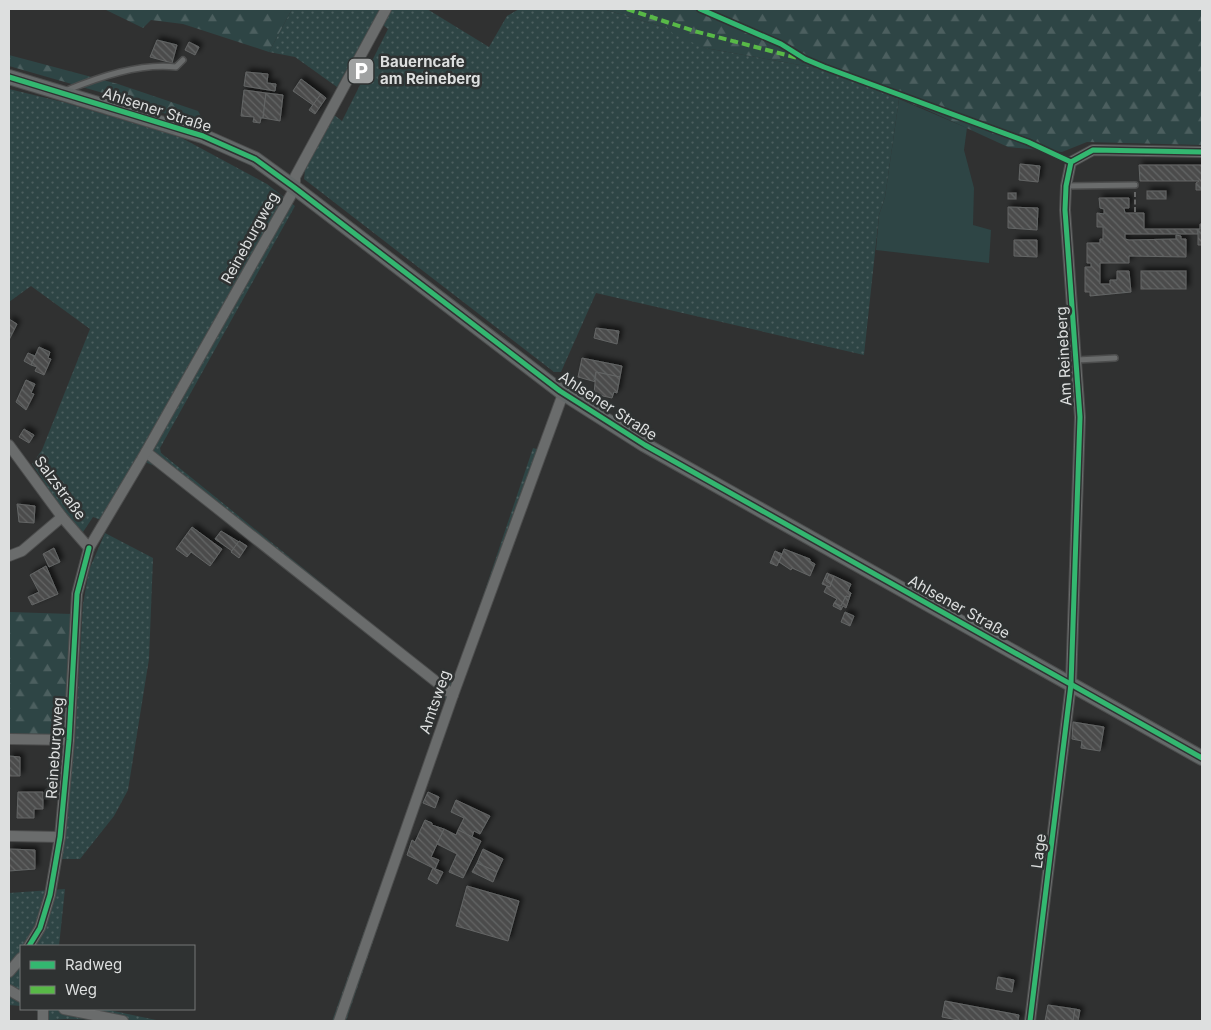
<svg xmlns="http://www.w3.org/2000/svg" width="1211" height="1030" font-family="Inter,sans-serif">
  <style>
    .grass { fill: url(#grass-dots) }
    .forest { fill: url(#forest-firs) }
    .garden { fill: #2e4545 }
    .building { fill: url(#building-back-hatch); stroke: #636565; filter: url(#shadow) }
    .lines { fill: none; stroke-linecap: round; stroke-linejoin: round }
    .service-casing { stroke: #4c4d4d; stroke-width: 8 }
    .minor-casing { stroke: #4c4d4d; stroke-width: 12 }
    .secondary-casing { stroke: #4c4d4d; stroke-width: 16 }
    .path { stroke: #666767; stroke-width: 2; stroke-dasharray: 5 2.5; stroke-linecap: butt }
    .service { stroke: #6a6c6c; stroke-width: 5 }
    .minor { stroke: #6a6c6c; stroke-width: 10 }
    .secondary { stroke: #646969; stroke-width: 14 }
    .quiet { stroke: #58b947; stroke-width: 4; stroke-dasharray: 8 4; stroke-linecap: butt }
    .cycleway-casing { stroke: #2f3232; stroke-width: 8 }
    .cycleway { stroke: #33b770; stroke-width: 5 }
    .labels { text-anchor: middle; stroke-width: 5; stroke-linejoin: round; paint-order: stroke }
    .poi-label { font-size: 15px; font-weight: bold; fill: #dddfdf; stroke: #2f3232; text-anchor: start }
    .street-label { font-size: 15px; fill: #dddfdf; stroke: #2f3232 }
  </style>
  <defs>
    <pattern id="grass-dots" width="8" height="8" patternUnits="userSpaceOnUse" patternTransform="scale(1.25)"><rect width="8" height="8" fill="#2e4545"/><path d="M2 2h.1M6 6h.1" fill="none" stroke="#4c5f5f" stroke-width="1.8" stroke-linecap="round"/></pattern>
    <pattern id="forest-firs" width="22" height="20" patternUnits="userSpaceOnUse" patternTransform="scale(1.25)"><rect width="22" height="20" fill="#2e4545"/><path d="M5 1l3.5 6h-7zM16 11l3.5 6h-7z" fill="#4c5f5f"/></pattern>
    <pattern id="building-back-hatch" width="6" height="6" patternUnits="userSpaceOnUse" patternTransform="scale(1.25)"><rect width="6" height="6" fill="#4b4c4c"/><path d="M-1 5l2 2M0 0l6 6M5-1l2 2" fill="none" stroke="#646565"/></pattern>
    <filter id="shadow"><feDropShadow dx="3.5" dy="-3.5" stdDeviation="2.5" flood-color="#0009"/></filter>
  </defs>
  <rect width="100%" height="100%" fill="#303131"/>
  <g class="grass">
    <path d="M292 9H376L380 11 337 87 295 57 269 52Z"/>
    <path d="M391 9H427L489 47 507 16 519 9H603L670 29 705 48 823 69 899 99 885 197 879 215 864 355 596 293 561 372H554L304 179 305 170 333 114 342 121 388 29 382 24Z"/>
    <path d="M9 89 63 102 180 137 267 184 295 206 160 448 161 453 445 683 451 682 456 676 533 448 544 451 429 777 346 1021H332L446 702 444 693 155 466 137 459 101 520 93 517 83 532 66 515 32 464 42 450 90 329 31 286 9 302Z"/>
    <path d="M105 533 153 558 149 659 128 790 114 816 80 859H62L75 737 83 604 89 570Z"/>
    <path d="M65 889 59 946H21V1006L9 1005V893Z"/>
    <path d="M35 1009H104L161 1021 65 1019 39 1021V1014Z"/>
  </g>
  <g class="forest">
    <path d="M104 9H292L269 52 183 24 151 20 143 28Z"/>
    <path d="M603 9H1202V145L1087 142 1062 152 1008 147 925 109 823 69 705 48 673 34 670 29Z"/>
    <path d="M9 55 118 84 198 111 208 129 124 99 9 66Z"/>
    <path d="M9 612 72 614 64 729 57 735H9Z"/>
  </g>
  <path class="garden" d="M899 99 967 128 964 150 974 188 973 225 991 230 989 263 876 250 879 215 885 197Z"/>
  <g class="building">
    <path d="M157 40 177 45 172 63 150 57Z"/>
    <path d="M189 42 199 47 195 55 185 50Z"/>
    <path d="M246 72 268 74 267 83 276 84 275 91 244 86Z"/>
    <path d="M301 79 321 94 313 105 293 91Z"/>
    <path d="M244 90 266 93 263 118H261L260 123 253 122 254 117 241 116Z"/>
    <path d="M266 93 283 95 280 121 263 118Z"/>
    <path d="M321 94 326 98 315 114 309 110Z"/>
    <path d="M1020 164 1040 166 1038 182 1019 180Z"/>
    <path d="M1139 165H1202V190H1196V183L1199 181H1140Z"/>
    <rect x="1147" y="191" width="19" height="8"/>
    <rect x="1008" y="193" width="8" height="6"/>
    <path d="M1099 198H1129V208H1124L1125 213H1144V229H1198V234H1125V239L1129 240 1176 239V235L1181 236V239H1186V257L1129 256V263H1100V284H1110V280H1117V271H1129L1131 292 1090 296V292H1085V267H1091V263H1087V243H1100V239H1103V227H1097V213L1104 214V209L1100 208Z"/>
    <path d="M1008 207 1038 208 1037 230 1008 228Z"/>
    <path d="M1200 224H1202V245H1198V229H1200Z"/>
    <path d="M1014 240H1037V257L1014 256Z"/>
    <rect x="1141" y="271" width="45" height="18"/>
    <path d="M9 319 17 324 9 340Z"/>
    <path d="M596 328 619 331 617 344 594 338Z"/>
    <path d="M39 347 50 352 48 358 51 359 44 375 35 371 37 367 31 365Z"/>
    <path d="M28 353 35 356 31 365 24 361Z"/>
    <path d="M582 358 622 366 620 377 596 372 594 380 596 382 578 377Z"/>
    <path d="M596 372 620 377 617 393 614 392 612 398 594 394Z"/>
    <path d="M26 380 35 384 31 393 34 394 26 410 16 402Z"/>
    <path d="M24 429 34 435 29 443 19 437Z"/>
    <path d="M17 504 35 506 34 523 19 522Z"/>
    <path d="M192 527 222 549 210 566 191 552 187 557 176 549Z"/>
    <path d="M221 531 239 542 232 551 215 539Z"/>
    <path d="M239 541 247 546 239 558 231 552Z"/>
    <path d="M54 548 60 562 49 567 43 554Z"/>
    <path d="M784 549 810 559V561L815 564 810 576 792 568 791 570 779 562Z"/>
    <path d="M775 551 782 554 777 566 770 563Z"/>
    <path d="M46 566 58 594 32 605 28 597 39 592 30 575Z"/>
    <path d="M827 573 829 574 826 581 831 584 830 587 822 584Z"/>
    <path d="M829 574 834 576 831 584 826 581Z"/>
    <path d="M834 576 851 584 848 591 851 593 849 597 846 596 841 606 834 603 837 599 824 592 827 586 830 587Z"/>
    <path d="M851 593 846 608 843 606 841 610 833 606 834 603 841 606 846 596 849 597Z"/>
    <path d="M845 612 854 616 850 626 841 622Z"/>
    <path d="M1073 722 1104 727 1100 751 1081 748 1082 741 1072 739Z"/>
    <path d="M9 756 20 757V776H9Z"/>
    <path d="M18 792H43V809H34V818H17Z"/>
    <path d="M428 792 439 797 435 808 423 803Z"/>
    <path d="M456 800 490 816 480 834 474 831 472 837 458 830 464 818 451 812Z"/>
    <path d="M425 820 432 823V825L444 829 431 857 439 860 435 869 407 855 412 840 415 842Z"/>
    <path d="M444 829 456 835 458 830 481 841 463 878 449 872 457 854 437 844Z"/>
    <path d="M9 849 35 850V869L9 871Z"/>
    <path d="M483 849 503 859 497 872 477 863Z"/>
    <path d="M477 863 497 872 493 882 472 872Z"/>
    <path d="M433 868 443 872 437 884 428 879Z"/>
    <path d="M467 886 519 901 508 941 456 926Z"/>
    <path d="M998 977 1014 980 1012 992 996 989Z"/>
    <path d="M945 1001 1019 1015 1018 1021H963L942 1017Z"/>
    <path d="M1048 1005 1075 1009 1073 1021H1045Z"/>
    <path d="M1075 1009 1080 1010 1078 1021H1073Z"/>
  </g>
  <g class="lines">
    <g class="service-casing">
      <g id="service">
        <path d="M65 91C99 77 139 63 176 67L183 60"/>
        <path d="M1066 186 1135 185"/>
        <path d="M1077 360 1115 358"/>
      </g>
    </g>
    <g class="minor-casing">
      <g id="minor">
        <path d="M9 445 62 517 89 548"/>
        <path d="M146 452 453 695"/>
        <path d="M9 556 22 551 62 517"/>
        <path d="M9 739 69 740"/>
        <path d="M9 836 60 837"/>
        <path d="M29 946 40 928 50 895 60 837 69 740 77 594 89 548 146 452 295 188V177L386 9"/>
        <path d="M9 972 21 958"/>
        <path d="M9 990 21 997"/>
        <path d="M64 1009 123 1021"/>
        <path d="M43 1021V1009"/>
        <path d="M339 1021 453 695 563 394"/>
        <path d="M1030 1021 1071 684 1080 417 1065 210 1066 186 1071 162 1093 150 1202 152"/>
      </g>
    </g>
    <g class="secondary-casing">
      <path id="secondary" d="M9 77 203 136 255 159 295 188 560 391 645 445 1202 758"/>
    </g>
    <path class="path" d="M1135 192V213"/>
    <use href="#service" class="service"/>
    <use href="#minor" class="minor"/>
    <use href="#secondary" class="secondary"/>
    <path class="quiet" d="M627 9 694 31 798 58"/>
    <g class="cycleway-casing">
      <g id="cycleway">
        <path d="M700 9 781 44 805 59 824 67 1028 142 1071 162"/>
        <path d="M9 77 203 136 255 159 295 188 560 391 645 445 1202 758"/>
        <path d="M29 946 40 928 50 895 60 837 69 740 77 594 89 548"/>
        <path d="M1030 1021 1071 684 1080 417 1065 210 1066 186 1071 162 1093 150 1202 152"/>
      </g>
    </g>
    <use href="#cycleway" class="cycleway"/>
  </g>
  <defs>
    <g id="parking-square" transform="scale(1.4375)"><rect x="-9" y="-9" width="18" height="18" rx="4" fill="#a0a2a2" stroke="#2f3232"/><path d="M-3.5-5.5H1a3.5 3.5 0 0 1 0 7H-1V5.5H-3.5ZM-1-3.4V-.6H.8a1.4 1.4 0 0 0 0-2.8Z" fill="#fff"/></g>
  </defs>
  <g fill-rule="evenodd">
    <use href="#parking-square" x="361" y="71"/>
  </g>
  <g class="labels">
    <g class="poi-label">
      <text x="380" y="67">Bauerncafe<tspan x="380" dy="17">am Reineberg</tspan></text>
    </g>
    <g class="street-label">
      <text transform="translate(157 110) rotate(18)" y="5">Ahlsener Straße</text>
      <text transform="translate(250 238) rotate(-61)" y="5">Reineburgweg</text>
      <text transform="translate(1064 356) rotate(-93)" y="5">Am Reineberg</text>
      <text transform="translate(608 406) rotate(33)" y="5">Ahlsener Straße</text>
      <text transform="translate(60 488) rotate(53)" y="5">Salzstraße</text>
      <text transform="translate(959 607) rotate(29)" y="5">Ahlsener Straße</text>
      <text transform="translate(435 702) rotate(-71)" y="5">Amtsweg</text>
      <text transform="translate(55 748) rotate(-86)" y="5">Reineburgweg</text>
      <text transform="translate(1039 851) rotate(-83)" y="5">Lage</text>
    </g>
  </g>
  <rect width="1211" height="1030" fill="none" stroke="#dddfdf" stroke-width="20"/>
  <rect x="20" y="945" width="175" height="65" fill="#2f3232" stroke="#757777"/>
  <rect x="30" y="961" width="25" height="8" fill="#33b770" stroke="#757777"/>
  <text x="65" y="970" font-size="15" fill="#dddfdf">Radweg</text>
  <rect x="30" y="986" width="25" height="8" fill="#58b947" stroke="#757777"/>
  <text x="65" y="995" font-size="15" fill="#dddfdf">Weg</text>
</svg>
